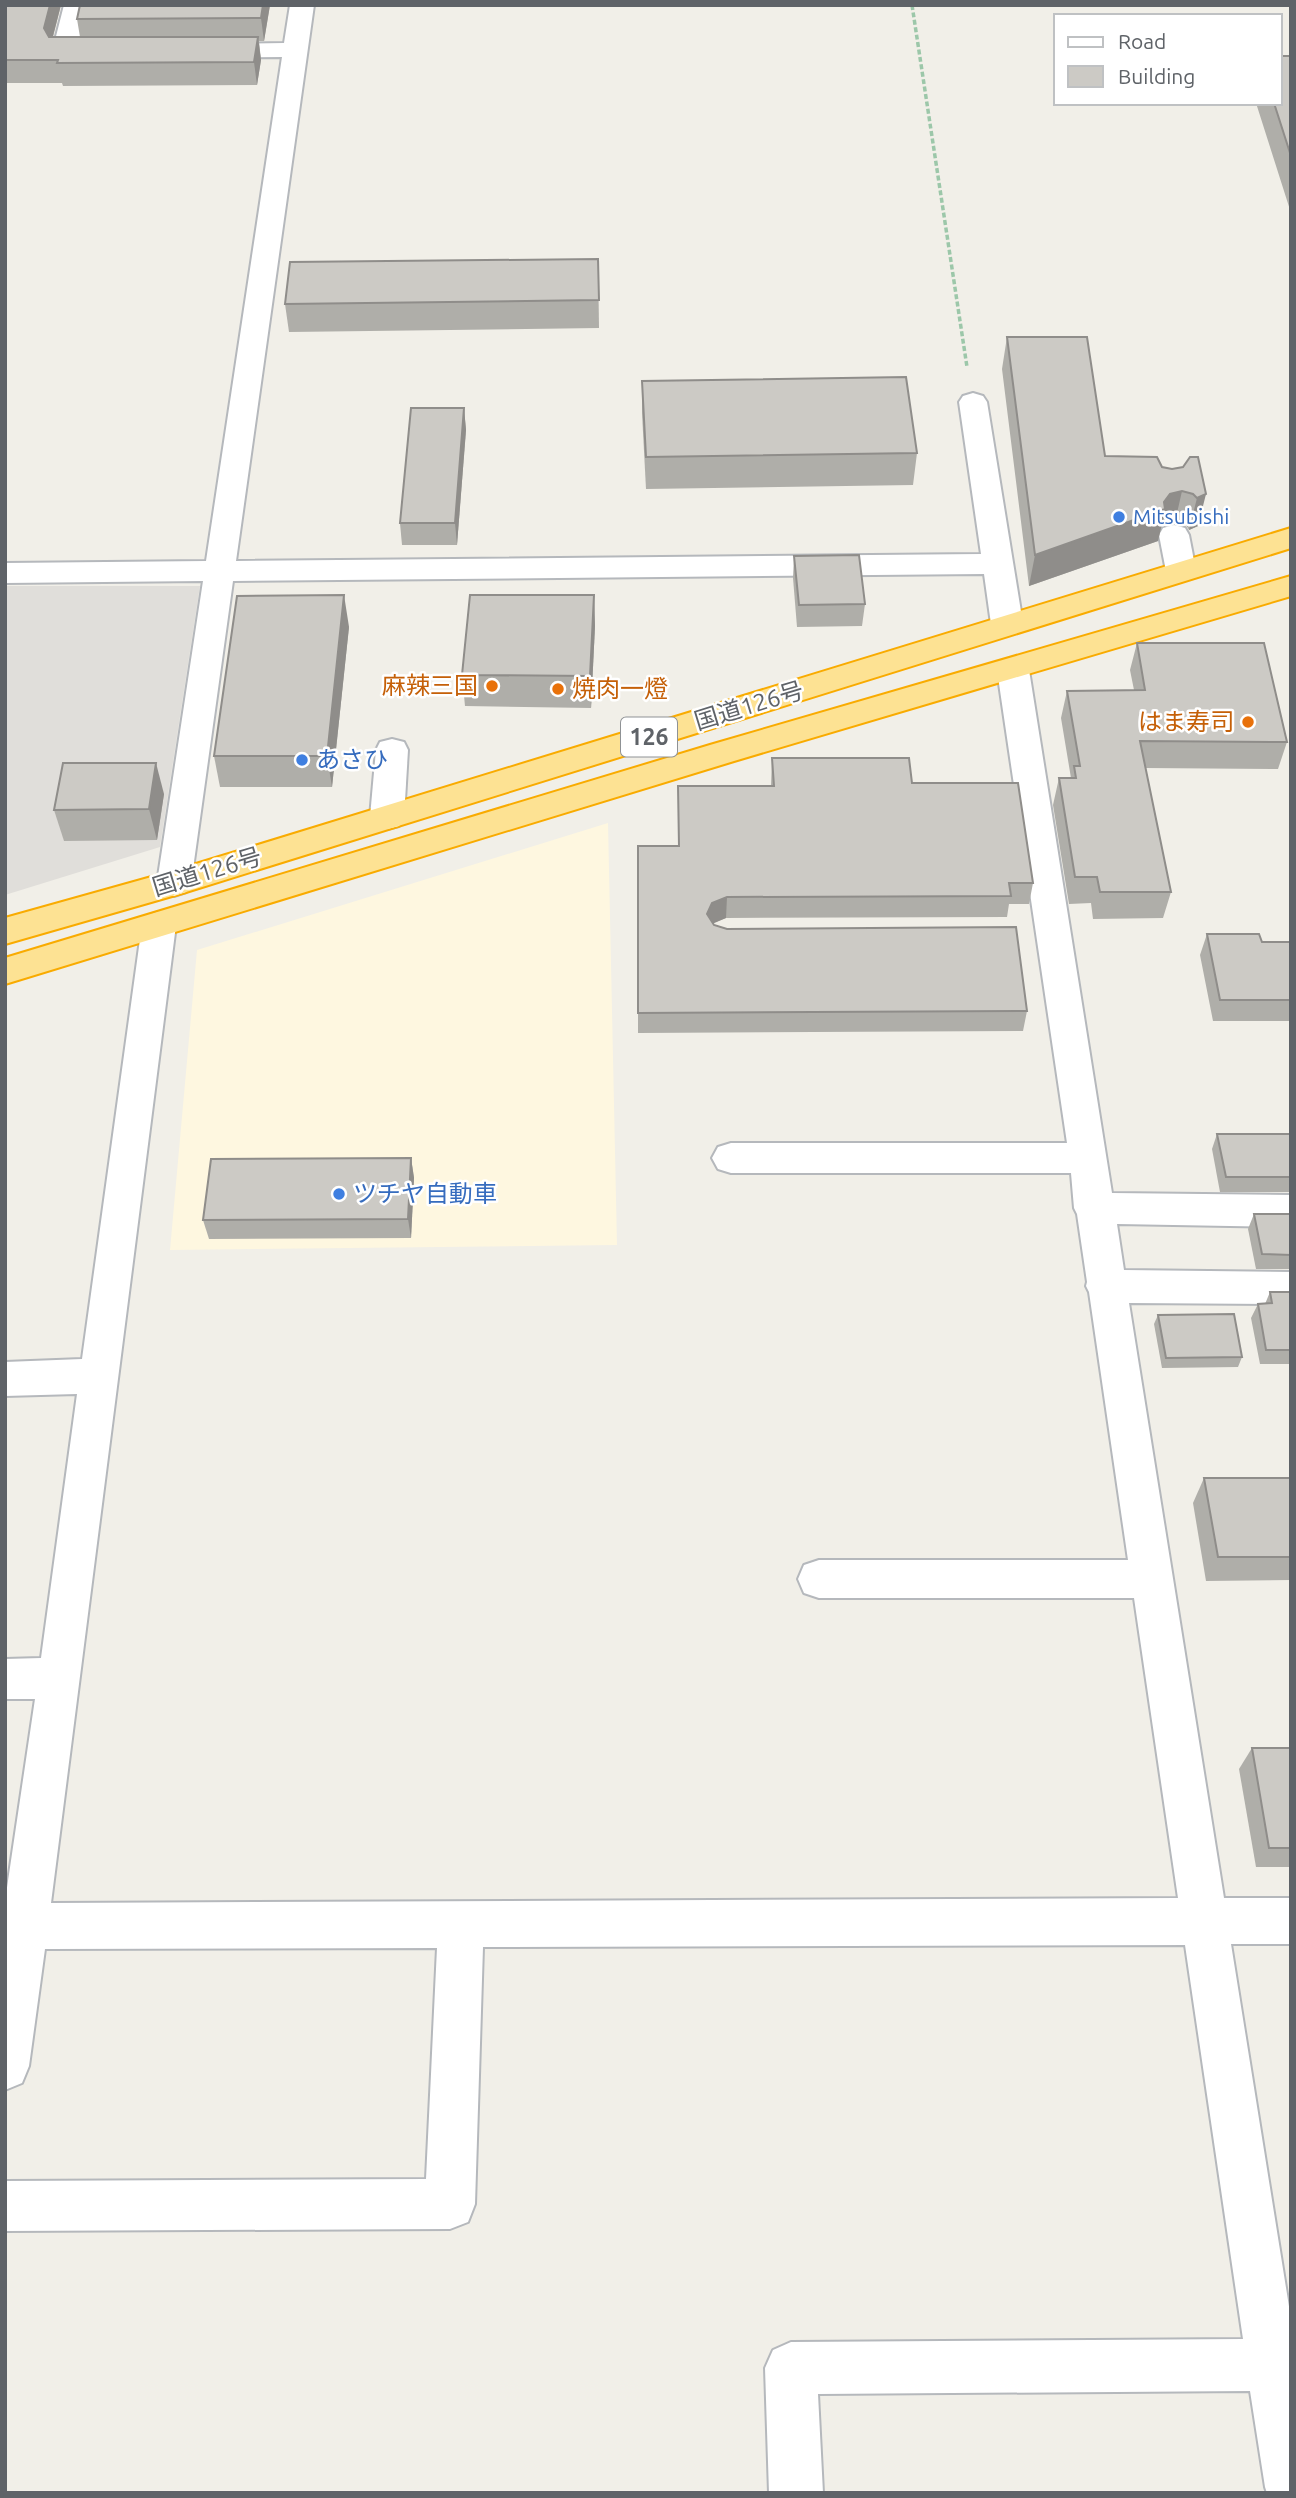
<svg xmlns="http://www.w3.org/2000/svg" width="1296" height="2498" font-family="Ubuntu,'Noto Sans JP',sans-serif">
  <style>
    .commercial { fill: #fef7e0 }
    .industrial { fill: #e0deda }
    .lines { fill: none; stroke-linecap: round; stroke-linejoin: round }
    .minor-casing { stroke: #b5b8bc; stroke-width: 4 }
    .highway-casing { stroke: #f9ab00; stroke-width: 4 }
    .path { stroke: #9cc7a9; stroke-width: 3.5; stroke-dasharray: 5 2.5; stroke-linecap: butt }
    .minor { fill: #fff; fill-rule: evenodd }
    .highway { fill: #fde293; fill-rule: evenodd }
    .wall { fill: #afaea9 }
    .shaded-wall { fill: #8f8d8a }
    .building { fill: #cccac5; stroke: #8f8d8a; stroke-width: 2 }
    .shop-dot { fill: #3f7fe0; stroke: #fff; stroke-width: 2.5 }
    .food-dot { fill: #e8710a; stroke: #fff; stroke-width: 2.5 }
    .labels { text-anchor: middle; stroke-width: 5; stroke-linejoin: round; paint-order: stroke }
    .far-shop-label { font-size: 21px; fill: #366cbe; stroke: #fff; text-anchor: start }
    .shield { fill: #fff; stroke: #8f9295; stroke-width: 2 }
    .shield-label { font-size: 23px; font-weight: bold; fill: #5f6368 }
    .food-label { font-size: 24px; fill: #c56008; stroke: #fff; text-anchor: end }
    .street-label { font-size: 24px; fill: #5f6368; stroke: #fff }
    .shop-label { font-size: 24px; fill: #366cbe; stroke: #fff; text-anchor: start }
  </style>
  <rect width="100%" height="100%" fill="#f1efe8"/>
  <path class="commercial" d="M608 823 617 1245 170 1250 197 950Z"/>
  <path class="industrial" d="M5 586H200L160 847 5 895Z"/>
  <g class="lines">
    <g class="minor-casing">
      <g id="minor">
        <path d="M64 5H88L78 45 110 47 113 52 110 57 64 59 55 57 52 52Z"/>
        <path d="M290 5H314L236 561 981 554 959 402 963 396 973 393 983 396 987 402 1023 624 1018 631 1007 634 996 631 991 624 984 574 233 581 191 883 186 892 174 896 162 892 157 883 203 581 5 583V563L206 561 282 57 207 58 198 56 195 51 198 46 207 44 284 43Z"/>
        <path d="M1174 525 1185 528 1189 535 1196 571 1192 578 1181 581 1170 578 1166 571 1159 535 1163 528Z"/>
        <path d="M1013 659 1024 662 1029 670 1112 1193 1291 1195V1227L1117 1224 1124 1270 1291 1272V1304L1129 1303 1224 1898H1291V1944H1231L1291 2319V2493H1267L1265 2487 1250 2391 818 2394 823 2493H769L765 2368 773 2350 791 2342 1243 2339 1185 1945 483 1947 475 2204 468 2222 450 2229 5 2231V2181L426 2179 437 1948 45 1949 29 2066 22 2083 5 2090V1901L35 1699H5V1659L41 1658 77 1394 5 1396V1362L82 1359 142 925 147 916 159 912 171 916 176 925 51 1903 1178 1898 1134 1598H819L804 1593 798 1579 804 1565 819 1560H1128L1089 1292 1086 1286 1087 1282 1077 1214 1074 1208 1071 1173H731L718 1169 712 1158 718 1147 731 1143H1067L997 670 1002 662Z"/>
        <path d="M392 739 404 742 408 750 404 817 399 826 387 829 375 826 370 817 376 750 380 742Z"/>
      </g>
    </g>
    <g class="highway-casing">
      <g id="highway">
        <path d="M1291 528V548L186 892 5 944V918L173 871Z"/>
        <path d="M1291 576V596L734 761 5 984V958L710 745Z"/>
      </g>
    </g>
    <path class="path" d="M912 5 967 367"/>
    <use href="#minor" class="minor"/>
    <use href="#highway" class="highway"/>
  </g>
  <g class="wall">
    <path d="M5 5H61L53 37H80L77 19 270 5 264 41H259L261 60 257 85 63 86 62 83H5Z"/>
    <path d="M1291 56V213L1256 103H1280Z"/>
    <path d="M598 259 599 328 289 332 285 304Z"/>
    <path d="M1007 337 1105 456 1172 469 1183 467 1198 457V526L1189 530 1186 525 1175 522 1162 525 1161 528 1158 541 1029 586 1002 369Z"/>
    <path d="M642 381 917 453 913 485 646 489 642 413Z"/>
    <path d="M464 408 466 430 457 545H402L400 523Z"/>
    <path d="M794 556 865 604 862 626 797 627 793 578Z"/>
    <path d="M594 595 595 626 591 708 465 706 462 675Z"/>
    <path d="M349 627 332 787H220L214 756Z"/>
    <path d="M1137 643 1287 742 1278 769 1145 768 1171 892 1163 918 1093 919 1091 903 1069 904 1053 805 1059 778H1071L1061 718 1067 691 1134 690 1130 670Z"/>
    <path d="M772 758 912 783 1033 883 1029 904H1009L1007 917 726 918 713 923 714 925 1027 1011 1023 1031 638 1033V846H678V786H771Z"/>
    <path d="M164 794 157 840 64 841 54 810Z"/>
    <path d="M1207 934 1262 942H1291V1021H1213L1200 955Z"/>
    <path d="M1217 1134H1291V1192H1220L1212 1149Z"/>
    <path d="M411 1158 414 1178 411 1238 209 1239 203 1220Z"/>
    <path d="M1254 1214H1291V1269H1256L1248 1229Z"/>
    <path d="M1270 1292H1291V1364H1260L1251 1318 1258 1304H1265Z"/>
    <path d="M1158 1315 1242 1357 1238 1367 1162 1368 1154 1324Z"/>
    <path d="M1204 1478H1291V1580L1206 1581 1193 1503Z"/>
    <path d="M1252 1748H1291V1867H1256L1239 1769Z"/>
  </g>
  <g class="shaded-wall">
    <path d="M50 5H61L49 51 44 28Z"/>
    <path d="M263 5H270L264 41 261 18Z"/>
    <path d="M258 37 261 60 257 85 254 62Z"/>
    <path d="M464 408 466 430 457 545 455 523Z"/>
    <path d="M1182 491 1175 522 1162 525 1161 528 1158 541 1029 586 1035 555 1164 502 1170 494Z"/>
    <path d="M1206 494 1198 526 1189 530 1197 498Z"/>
    <path d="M344 595 349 627 332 787 327 756Z"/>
    <path d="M594 595 595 626 591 708 590 676Z"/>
    <path d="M156 763 164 794 157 840 149 809Z"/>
    <path d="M727 897 726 918 712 924 707 914 712 903Z"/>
    <path d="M411 1158 414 1178 411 1238 408 1219Z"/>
  </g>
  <g class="building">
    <path d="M5 5H50L44 28 49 37H258L254 62 57 63 58 60H5Z"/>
    <path d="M80 5H263L261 18 77 19Z"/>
    <path d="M1280 56H1291V156L1274 103H1280Z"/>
    <path d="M598 259 599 300 285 304 290 262Z"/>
    <path d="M1007 337H1087L1105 456 1157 457 1162 467 1172 469 1183 467 1190 457H1198L1206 494 1197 498 1193 494 1182 491 1170 494 1164 502 1165 509 1035 555Z"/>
    <path d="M906 377 917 453 646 457 642 381Z"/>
    <path d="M411 408H464L455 523H400Z"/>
    <path d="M859 555 865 604 799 605 794 556Z"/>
    <path d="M344 595 327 756H214L237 596Z"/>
    <path d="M470 595H594L590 676 462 675Z"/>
    <path d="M1137 643H1264L1287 742 1140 741 1171 892H1100L1097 877H1075L1059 778H1076L1074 766H1080L1067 691 1145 690Z"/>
    <path d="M772 758H909L912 783H1018L1033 883H1009L1011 896 727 897 712 903 707 914 714 925 727 929 1016 927 1027 1011 638 1013V846H679L678 786H774Z"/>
    <path d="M63 763H156L149 809 54 810Z"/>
    <path d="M1207 934H1259L1262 942H1291V1000H1220Z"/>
    <path d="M1217 1134H1291V1177H1226Z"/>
    <path d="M411 1158 408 1219 203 1220 211 1159Z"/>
    <path d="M1254 1214H1291V1255L1262 1254Z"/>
    <path d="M1270 1292H1291V1350H1266L1258 1304 1272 1303Z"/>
    <path d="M1234 1314 1242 1357 1166 1358 1158 1315Z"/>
    <path d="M1204 1478H1291V1557H1218Z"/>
    <path d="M1252 1748H1291V1848H1269Z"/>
  </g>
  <g class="shop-dot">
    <circle cx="1119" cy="517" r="7"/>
    <circle cx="302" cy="760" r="7"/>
    <circle cx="339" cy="1194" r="7"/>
  </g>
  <g class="food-dot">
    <circle cx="492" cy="686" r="7"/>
    <circle cx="558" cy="689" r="7"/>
    <circle cx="1248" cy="722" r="7"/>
  </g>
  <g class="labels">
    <g class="far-shop-label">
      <text x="1133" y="524">Mitsubishi</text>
    </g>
    <rect class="shield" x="621" y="717.5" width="56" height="39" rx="5"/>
    <g class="shield-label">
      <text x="649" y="745">126</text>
    </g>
    <g class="food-label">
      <text x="478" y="694">麻辣三国</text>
      <text x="572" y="697" text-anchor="start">焼肉一燈</text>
      <text x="1234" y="730">はま寿司</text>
    </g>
    <g class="street-label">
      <text transform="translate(749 706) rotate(-17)" y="8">国道126号</text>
      <text transform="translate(207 872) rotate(-17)" y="8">国道126号</text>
    </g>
    <g class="shop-label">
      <text x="316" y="768">あさひ</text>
      <text x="353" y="1202">ツチヤ自動車</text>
    </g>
  </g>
  <rect width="1296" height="2498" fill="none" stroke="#5f6368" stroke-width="14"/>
  <rect x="1054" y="14" width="228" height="91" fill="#ffffff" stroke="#bfc1c3" stroke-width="2"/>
  <rect x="1068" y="37" width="35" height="10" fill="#ffffff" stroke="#bfc1c3" stroke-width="2"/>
  <text x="1118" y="49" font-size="21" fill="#5f6368">Road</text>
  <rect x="1068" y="66" width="35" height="21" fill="#cccac5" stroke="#bfc1c3" stroke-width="2"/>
  <text x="1118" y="84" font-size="21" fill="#5f6368">Building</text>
</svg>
